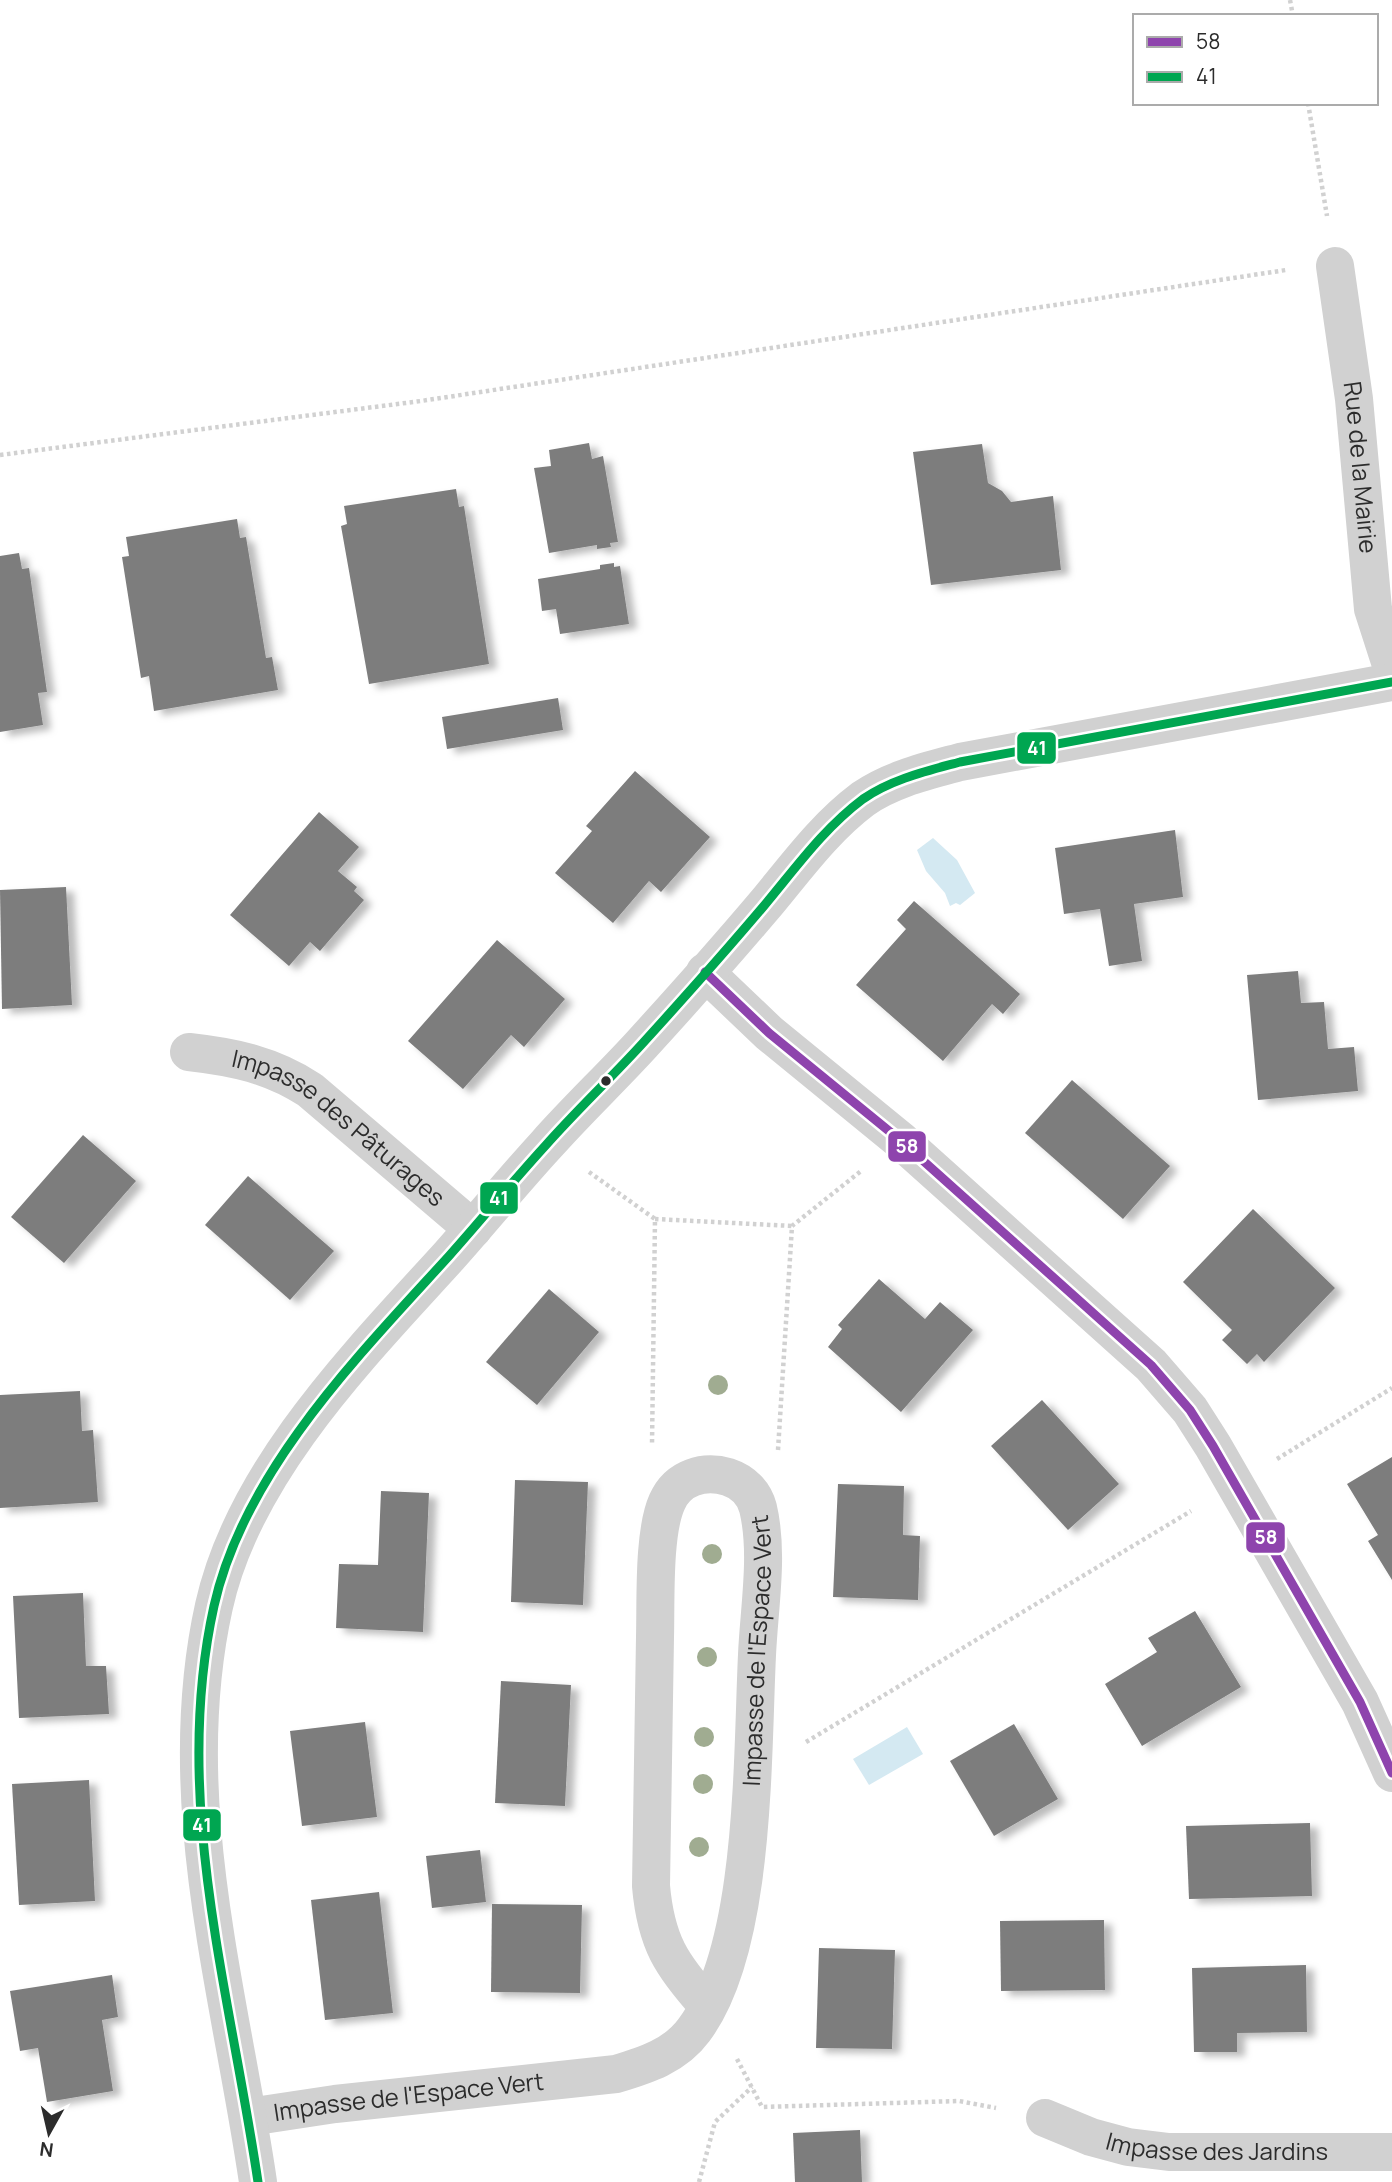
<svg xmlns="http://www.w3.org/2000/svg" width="1392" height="2182" font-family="Manrope,sans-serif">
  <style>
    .water { fill: #d4e9f2 }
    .building { fill: #7d7d7d; filter: url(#shadow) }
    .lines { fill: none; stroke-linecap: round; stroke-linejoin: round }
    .path { stroke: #d1d1d1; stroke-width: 4.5; stroke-dasharray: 3.5 3.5; stroke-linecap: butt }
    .street { stroke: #d1d1d1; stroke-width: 38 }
    .bus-1-casing { stroke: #fff; stroke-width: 14 }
    .bus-2-casing { stroke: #fff; stroke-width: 14 }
    .bus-1 { stroke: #8e44ad; stroke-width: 9 }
    .bus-2 { stroke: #00a651; stroke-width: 9 }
    .tree { fill: #a0ac91 }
    .bus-dot { fill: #2c2c2c; stroke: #fff; stroke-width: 2.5 }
    .labels { text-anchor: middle; stroke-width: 7; stroke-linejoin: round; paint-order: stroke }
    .street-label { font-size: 24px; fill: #2c2c2c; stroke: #fff }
    .line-badge { stroke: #fff; stroke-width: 2.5 }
    .badge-label { font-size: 19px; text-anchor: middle; font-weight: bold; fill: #fff }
  </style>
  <defs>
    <filter id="shadow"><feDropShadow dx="8" dy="4.5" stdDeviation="3.5" flood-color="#0004"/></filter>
  </defs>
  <rect width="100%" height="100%" fill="#fff"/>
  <g class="water">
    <path d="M933 838 957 860 975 893 960 905 956 903 950 906 945 893 926 871 917 850Z"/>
    <path d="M907 1727 923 1754 869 1785 853 1759Z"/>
  </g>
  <g class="building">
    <path d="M589 443 592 459 603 456 618 542 610 543 611 547 597 549V545L549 553 534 468 551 466 549 450Z"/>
    <path d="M982 444 988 483 1002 491 1011 502 1053 496 1061 570 931 585 913 452Z"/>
    <path d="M456 489 459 507 464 506 489 664 369 684 341 526 347 524 344 506Z"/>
    <path d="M237 519 240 538 246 537 266 658 272 657 278 690 154 711 149 676 141 678 122 557 129 556 126 537Z"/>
    <path d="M19 553 22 569 29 568 47 692 38 693 43 725 0 732V556Z"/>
    <path d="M614 563V567L620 566 629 624 560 634 556 609 542 611 538 579 600 569V565Z"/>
    <path d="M558 698 563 730 447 749 442 717Z"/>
    <path d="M635 771 710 837 661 892 649 881 613 923 555 873 592 831 586 826Z"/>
    <path d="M319 812 359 847 338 871 357 887 354 891 364 900 320 951 310 942 289 966 230 915Z"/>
    <path d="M1175 830 1183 897 1134 904 1142 961 1109 966 1100 909 1064 914 1055 848Z"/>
    <path d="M66 887 72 1005 2 1009 0 890Z"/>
    <path d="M914 901 1020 994 1003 1014 992 1004 943 1061 856 985 906 929 897 920Z"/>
    <path d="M497 940 565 999 524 1047 511 1035 463 1089 408 1041Z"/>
    <path d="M1298 971 1301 1003 1324 1002 1328 1049 1354 1047 1358 1091 1258 1100 1247 975Z"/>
    <path d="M1072 1080 1170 1166 1123 1219 1025 1133Z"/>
    <path d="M83 1135 136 1181 64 1263 11 1217Z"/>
    <path d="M248 1176 334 1251 290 1300 205 1225Z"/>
    <path d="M1253 1209 1335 1288 1264 1362 1257 1354 1247 1364 1222 1340 1232 1330 1183 1282Z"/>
    <path d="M879 1279 925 1319 940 1302 973 1330 901 1412 828 1347 842 1329 838 1325Z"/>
    <path d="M549 1289 599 1332 537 1405 486 1362Z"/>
    <path d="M80 1391 82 1431 93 1430 98 1502 0 1508V1395Z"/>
    <path d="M1042 1400 1119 1484 1068 1530 991 1446Z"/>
    <path d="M1392 1457V1580L1368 1541 1378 1535 1347 1484Z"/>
    <path d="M515 1480 588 1482 583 1605 511 1602Z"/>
    <path d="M838 1484 904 1486 903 1535 920 1536 918 1600 833 1597Z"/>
    <path d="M381 1491 429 1493 423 1632 336 1628 339 1564 378 1565Z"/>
    <path d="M83 1593 86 1666H106L109 1714 19 1718 13 1596Z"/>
    <path d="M1195 1611 1241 1687 1142 1746 1105 1684 1157 1652 1148 1638Z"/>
    <path d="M501 1681 571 1685 565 1806 495 1803Z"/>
    <path d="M365 1722 377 1817 302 1826 290 1731Z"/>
    <path d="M1014 1724 1058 1799 994 1836 950 1761Z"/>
    <path d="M89 1780 95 1901 19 1905 12 1784Z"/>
    <path d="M1310 1823 1312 1896 1189 1899 1186 1826Z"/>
    <path d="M480 1850 486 1902 432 1908 426 1856Z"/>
    <path d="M379 1892 393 2013 325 2020 311 1900Z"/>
    <path d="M492 1904 582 1905 580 1993 491 1992Z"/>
    <path d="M1104 1920 1105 1990 1001 1991 1000 1921Z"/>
    <path d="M819 1948 895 1950 892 2049 816 2048Z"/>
    <path d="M1306 1965 1307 2032 1237 2033V2052H1194L1192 1968Z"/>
    <path d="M112 1975 118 2017 102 2020 113 2091 47 2102 38 2048 20 2051 10 1991Z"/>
    <path d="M860 2130 862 2182H795L793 2133Z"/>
  </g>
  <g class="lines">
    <g class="path">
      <path d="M1290 0 1293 16"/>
      <path d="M1308 103 1327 216"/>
      <path d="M0 455 421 401 1286 270"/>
      <path d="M589 1172 655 1219 652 1444"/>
      <path d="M655 1219 792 1226"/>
      <path d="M778 1450 792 1226 861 1171"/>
      <path d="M1277 1459 1392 1388"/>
      <path d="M806 1742 1191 1511"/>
      <path d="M737 2059 762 2107 959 2101 996 2108"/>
      <path d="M699 2182 715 2122 752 2087"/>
    </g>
    <g class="street">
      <path id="s1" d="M1335 266 1354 399 1373 609 1392 668"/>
      <path d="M705 972 769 1033 900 1140 1151 1365 1190 1410 1213 1446 1360 1702 1392 1773"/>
      <path id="s2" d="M189 1052C234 1057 272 1065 310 1090L473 1229"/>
      <path id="s3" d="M249 2117 335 2104 616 2074C646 2065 675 2056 694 2030 756 1948 752 1757 757 1655 759 1608 769 1554 758 1508 754 1493 743 1482 728 1477 704 1470 678 1477 667 1502 653 1533 656 1602 655 1637 654 1720 653 1803 651 1886 656 1942 671 1965 708 2006"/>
      <path id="s4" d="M1045 2118 1091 2137 1128 2147 1169 2152H1392"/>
      <path d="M258 2182C230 1991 171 1799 214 1606 244 1471 359 1355 449 1256 482 1219 513 1181 546 1145 577 1110 611 1078 642 1044 683 999 724 953 763 907 795 869 823 829 863 799 892 779 927 771 960 762L1392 682"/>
    </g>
    <g class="bus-1-casing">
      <path id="bus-1" d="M705 972 769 1033 900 1140 1151 1365 1190 1410 1213 1446 1360 1702 1392 1773"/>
    </g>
    <g class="bus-2-casing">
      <path id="bus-2" d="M258 2182C230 1991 171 1799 214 1606 244 1471 359 1355 449 1256 482 1219 513 1181 546 1145 577 1110 611 1078 642 1044 683 999 724 953 763 907 795 869 823 829 863 799 892 779 927 771 960 762L1392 682"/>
    </g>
    <use href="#bus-1" class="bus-1"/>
    <use href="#bus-2" class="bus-2"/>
  </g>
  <g class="tree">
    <circle cx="718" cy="1385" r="10"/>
    <circle cx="712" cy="1554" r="10"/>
    <circle cx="707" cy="1657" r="10"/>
    <circle cx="704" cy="1737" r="10"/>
    <circle cx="703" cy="1784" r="10"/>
    <circle cx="699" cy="1847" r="10"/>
  </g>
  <circle class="bus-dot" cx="606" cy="1081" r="6"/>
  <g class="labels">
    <g class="street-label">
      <text dy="8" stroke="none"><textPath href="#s1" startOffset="203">Rue de la Mairie</textPath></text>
      <text dy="8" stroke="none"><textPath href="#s2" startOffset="172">Impasse des Pâturages</textPath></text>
      <text dy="8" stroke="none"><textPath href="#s3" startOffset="850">Impasse de l'Espace Vert</textPath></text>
      <text dy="8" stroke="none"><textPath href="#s3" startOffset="161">Impasse de l'Espace Vert</textPath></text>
      <text dy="8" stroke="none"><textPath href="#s4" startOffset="177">Impasse des Jardins</textPath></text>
    </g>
  </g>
  <g class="line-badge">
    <rect x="1016" y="731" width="41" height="34" rx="7" fill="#00a651"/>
    <rect x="887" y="1130" width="40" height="33" rx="7" fill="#8e44ad"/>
    <rect x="479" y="1181" width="40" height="34" rx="7" fill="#00a651"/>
    <rect x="1245" y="1521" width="41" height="33" rx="7" fill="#8e44ad"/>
    <rect x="182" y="1808" width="40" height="34" rx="7" fill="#00a651"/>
  </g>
  <g class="badge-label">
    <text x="1037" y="755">41</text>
    <text x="907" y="1153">58</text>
    <text x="499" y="1205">41</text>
    <text x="1266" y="1544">58</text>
    <text x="202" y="1832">41</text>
  </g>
  <rect x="1133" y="14" width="245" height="91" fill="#ffffff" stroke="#ababab" stroke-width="2"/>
  <rect x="1147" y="37" width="35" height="10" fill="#8e44ad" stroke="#ababab" stroke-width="2"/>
  <text x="1196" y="49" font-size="21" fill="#2c2c2c">58</text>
  <rect x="1147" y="72" width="35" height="10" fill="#00a651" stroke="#ababab" stroke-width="2"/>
  <text x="1196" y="84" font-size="21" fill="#2c2c2c">41</text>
  <g transform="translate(49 2133) rotate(188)" stroke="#ffffff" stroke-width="5" paint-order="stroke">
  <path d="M0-5L12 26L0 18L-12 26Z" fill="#2c2c2c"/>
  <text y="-10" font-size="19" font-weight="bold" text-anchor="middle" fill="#2c2c2c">N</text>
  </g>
</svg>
